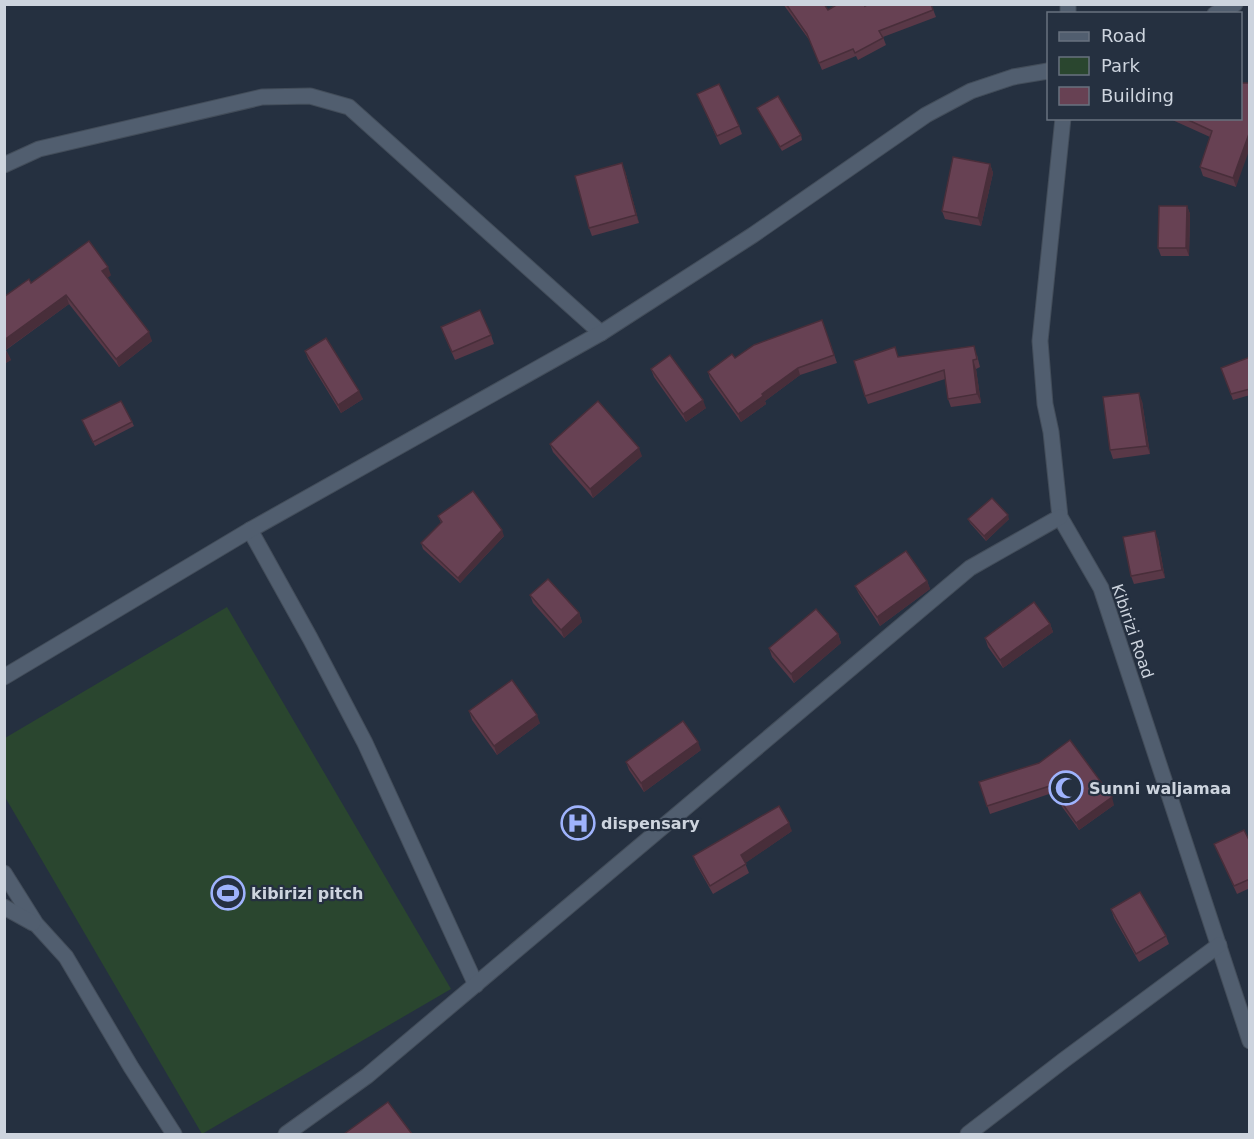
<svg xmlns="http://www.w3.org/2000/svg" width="1254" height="1139" font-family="'DejaVu Sans',sans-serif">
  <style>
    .green { fill: #2a462f }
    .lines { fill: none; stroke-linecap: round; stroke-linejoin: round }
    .minor-casing { stroke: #434d5a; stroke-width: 17 }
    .minor { stroke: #515e6f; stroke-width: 15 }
    .wall { fill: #593847 }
    .shaded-wall { fill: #482e3a }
    .building { fill: #674153; stroke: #482e3a; stroke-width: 1.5 }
    .labels { text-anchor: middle; stroke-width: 4.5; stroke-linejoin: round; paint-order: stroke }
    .street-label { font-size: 16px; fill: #cdd4de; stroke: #253040 }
    .poi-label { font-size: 16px; font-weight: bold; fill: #cdd4de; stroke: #253040; text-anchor: start }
  </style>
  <rect width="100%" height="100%" fill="#253040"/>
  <path class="green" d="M227 607 451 989 202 1134 5 797V738Z"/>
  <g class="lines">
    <g class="minor-casing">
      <g id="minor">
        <path d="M1068 4V14"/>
        <path d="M1215 14 1235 4"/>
        <path d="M1063 118 1040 341 1045 404 1051 432 1060 517 1101 588 1250 1041"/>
        <path d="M4 165 39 149 262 97 310 96 349 107 601 333"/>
        <path d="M250 530 310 638 365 743 476 985"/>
        <path d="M4 677 250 530 601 333 753 235 926 115 971 91 1013 77 1048 71"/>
        <path d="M4 873 36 924 66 957 131 1067 174 1134"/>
        <path d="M4 907 33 923"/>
        <path d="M286 1134 367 1076 970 568 1060 517"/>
        <path d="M968 1134 1064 1060 1219 945"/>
      </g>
    </g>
    <use href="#minor" class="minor"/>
  </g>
  <g class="wall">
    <path d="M783 4H824L828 10 931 4 936 17 883 37 886 45 858 60 856 56 822 70 810 41Z"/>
    <path d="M697 94 739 126 742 134 720 145Z"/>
    <path d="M757 108 801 135 802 140 782 151Z"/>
    <path d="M1168 118H1240L1236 187 1203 176 1200 167 1210 137Z"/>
    <path d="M990 164 993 173 981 226 945 219 942 211Z"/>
    <path d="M625 171 639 223 592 236 589 228Z"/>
    <path d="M1187 206 1190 214 1189 256H1161L1158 248Z"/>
    <path d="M111 275 107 278 152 341 119 367 69 304 6 350 11 360 4 364V297L31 283Z"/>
    <path d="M822 320 837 363 800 375 765 401 766 404 741 422 710 379 708 372 735 358Z"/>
    <path d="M444 335H491L494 344 455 360Z"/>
    <path d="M305 351 363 399 341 413 308 359Z"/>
    <path d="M977 355 980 367 976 369 981 403 951 407 948 399 945 379 868 404 865 396 899 357Z"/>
    <path d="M1250 357V395L1233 400 1221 368Z"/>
    <path d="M651 369 706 408 686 422 654 377Z"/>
    <path d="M1142 401 1150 454 1113 459 1110 450Z"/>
    <path d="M82 420 132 422 134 426 95 446Z"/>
    <path d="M550 444 642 456 593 498 553 452Z"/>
    <path d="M438 516 504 536 460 583 423 549 421 543 441 523Z"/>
    <path d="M968 519H1009L986 541 970 523Z"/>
    <path d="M1158 539 1165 578 1134 584 1131 576Z"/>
    <path d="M927 581 930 589 880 626 859 594 855 586Z"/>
    <path d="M530 595 579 613 582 622 564 638 533 603Z"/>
    <path d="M1050 624 1053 632 1003 668 988 647 985 638Z"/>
    <path d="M838 634 841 643 794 683 772 657 769 648Z"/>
    <path d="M469 711 540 723 497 755 472 720Z"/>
    <path d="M701 750 644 792 629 770 626 762Z"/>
    <path d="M1039 763 1114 805 1079 830 1052 793 990 814 979 782Z"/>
    <path d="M792 831 745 863 749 873 713 894 696 864 693 856Z"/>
    <path d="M1250 842V888L1237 894 1214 844Z"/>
    <path d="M1111 909 1166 936 1169 944 1139 962 1114 918Z"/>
  </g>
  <g class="shaded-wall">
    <path d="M1250 131V148L1236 187 1233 178Z"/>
    <path d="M622 163 625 171 639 223 636 215Z"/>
    <path d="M990 164 993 173 981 226 978 218Z"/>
    <path d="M1187 206 1190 214 1189 256 1186 248Z"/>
    <path d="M108 267 111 275 105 280 102 271Z"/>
    <path d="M66 295 69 304 4 351V340Z"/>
    <path d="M149 332 152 341 119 367 116 359Z"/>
    <path d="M7 352 11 360 4 364V354Z"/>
    <path d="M973 360 976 369 981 403 977 394Z"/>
    <path d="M798 368 800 375 765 401 766 404 741 422 738 414 762 394Z"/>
    <path d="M359 391 363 399 341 413 338 405Z"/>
    <path d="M1139 393 1142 401 1150 454 1147 446Z"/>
    <path d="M703 400 706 408 686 422 683 414Z"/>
    <path d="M639 448 642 456 593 498 590 489Z"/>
    <path d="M1008 515 1009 519 986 541 984 536Z"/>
    <path d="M502 530 504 536 460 583 458 578Z"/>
    <path d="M1155 531 1158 539 1165 578 1162 570Z"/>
    <path d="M927 581 930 589 880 626 877 617Z"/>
    <path d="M579 613 582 622 564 638 561 630Z"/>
    <path d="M1050 624 1053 632 1003 668 1000 660Z"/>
    <path d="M838 634 841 643 794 683 791 674Z"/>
    <path d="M537 715 540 723 497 755 494 746Z"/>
    <path d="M698 742 701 750 644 792 641 783Z"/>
    <path d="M1112 797 1114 805 1079 830 1076 823Z"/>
    <path d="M789 823 792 831 744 864 741 855Z"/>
  </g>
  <g class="building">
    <path d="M786 4H824L828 10 838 4H865V6L869 4H931L933 10 879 31 883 38 855 53 853 49 819 63 807 34Z"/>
    <path d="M1240 83H1250V131L1233 178 1200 167 1212 131 1184 118H1240Z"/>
    <path d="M719 84 739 126 717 136 697 94Z"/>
    <path d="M778 96 801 135 780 147 757 108Z"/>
    <path d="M953 157 990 164 978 218 942 211Z"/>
    <path d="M622 163 636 215 589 228 575 176Z"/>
    <path d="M1159 206H1187L1186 248H1158Z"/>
    <path d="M89 241 108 267 102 271 149 332 116 359 66 295 4 340V297L29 279 31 283Z"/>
    <path d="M480 310 491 335 452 352 441 327Z"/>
    <path d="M822 320 834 355 798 368 762 394 763 396 738 414 708 372 732 354 735 358 754 345Z"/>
    <path d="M326 338 359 391 338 405 305 351Z"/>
    <path d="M974 346 977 359 973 360 977 394 948 399 944 370 865 396 854 361 895 347 898 357Z"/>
    <path d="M670 355 703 400 683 414 651 369Z"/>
    <path d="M1250 357V389L1231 394 1221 368Z"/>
    <path d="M1139 393 1147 446 1110 450 1103 397Z"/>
    <path d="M121 401 132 422 93 442 82 420Z"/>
    <path d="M598 401 639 448 590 489 550 444Z"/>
    <path d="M473 491 502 530 458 578 421 543 442 522 438 516Z"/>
    <path d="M992 498 1008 515 984 536 968 519Z"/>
    <path d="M1155 531 1162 570 1131 576 1123 537Z"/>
    <path d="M906 551 927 581 877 617 855 586Z"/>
    <path d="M548 579 579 613 561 630 530 595Z"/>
    <path d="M1034 602 1050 624 1000 660 985 638Z"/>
    <path d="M816 609 838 634 791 674 769 648Z"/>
    <path d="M512 680 537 715 494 746 469 711Z"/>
    <path d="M683 721 698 742 641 783 626 762Z"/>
    <path d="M1070 740 1112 797 1076 823 1050 786 987 806 979 782 1039 763Z"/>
    <path d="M779 806 789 823 741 855 746 864 710 886 693 856Z"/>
    <path d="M1244 830 1250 842V879L1234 886 1214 844Z"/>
    <path d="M1140 892 1166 936 1136 954 1111 909Z"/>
    <path d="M388 1102 412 1134H344Z"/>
  </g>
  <defs>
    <g id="mosque-ring" transform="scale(1.725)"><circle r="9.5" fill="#253040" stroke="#9fb3fd" stroke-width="1.5"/><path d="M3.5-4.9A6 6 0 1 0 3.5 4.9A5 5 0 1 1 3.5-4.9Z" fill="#9fb3fd"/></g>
    <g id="hospital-ring" transform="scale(1.725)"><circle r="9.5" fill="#253040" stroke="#9fb3fd" stroke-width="1.5"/><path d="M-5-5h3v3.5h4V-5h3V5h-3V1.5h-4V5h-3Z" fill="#9fb3fd"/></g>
    <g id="stadium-ring" transform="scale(1.725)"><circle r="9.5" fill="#253040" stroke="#9fb3fd" stroke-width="1.5"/><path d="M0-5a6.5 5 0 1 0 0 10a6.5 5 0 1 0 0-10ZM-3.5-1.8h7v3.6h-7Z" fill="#9fb3fd"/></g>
  </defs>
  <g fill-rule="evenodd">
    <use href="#mosque-ring" x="1066" y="788"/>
    <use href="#hospital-ring" x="578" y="823"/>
    <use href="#stadium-ring" x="228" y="893"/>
  </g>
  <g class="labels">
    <g class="street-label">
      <text transform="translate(1133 631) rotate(71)" y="6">Kibirizi Road</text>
    </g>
    <g class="poi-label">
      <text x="1089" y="794">Sunni waljamaa</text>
      <text x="601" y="829">dispensary</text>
      <text x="251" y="899">kibirizi pitch</text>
    </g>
  </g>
  <rect width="1254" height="1139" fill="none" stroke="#cdd4de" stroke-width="12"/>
  <rect x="1047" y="12" width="195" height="108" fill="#253040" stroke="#68727f" stroke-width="1.5"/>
  <rect x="1059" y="32" width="30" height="9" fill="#515e6f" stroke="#68727f" stroke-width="1.5"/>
  <text x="1101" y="42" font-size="18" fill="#cdd4de">Road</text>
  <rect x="1059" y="57" width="30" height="18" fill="#2a462f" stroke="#68727f" stroke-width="1.5"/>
  <text x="1101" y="72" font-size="18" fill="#cdd4de">Park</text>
  <rect x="1059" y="87" width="30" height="18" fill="#674153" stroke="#68727f" stroke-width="1.5"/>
  <text x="1101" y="102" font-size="18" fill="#cdd4de">Building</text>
</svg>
